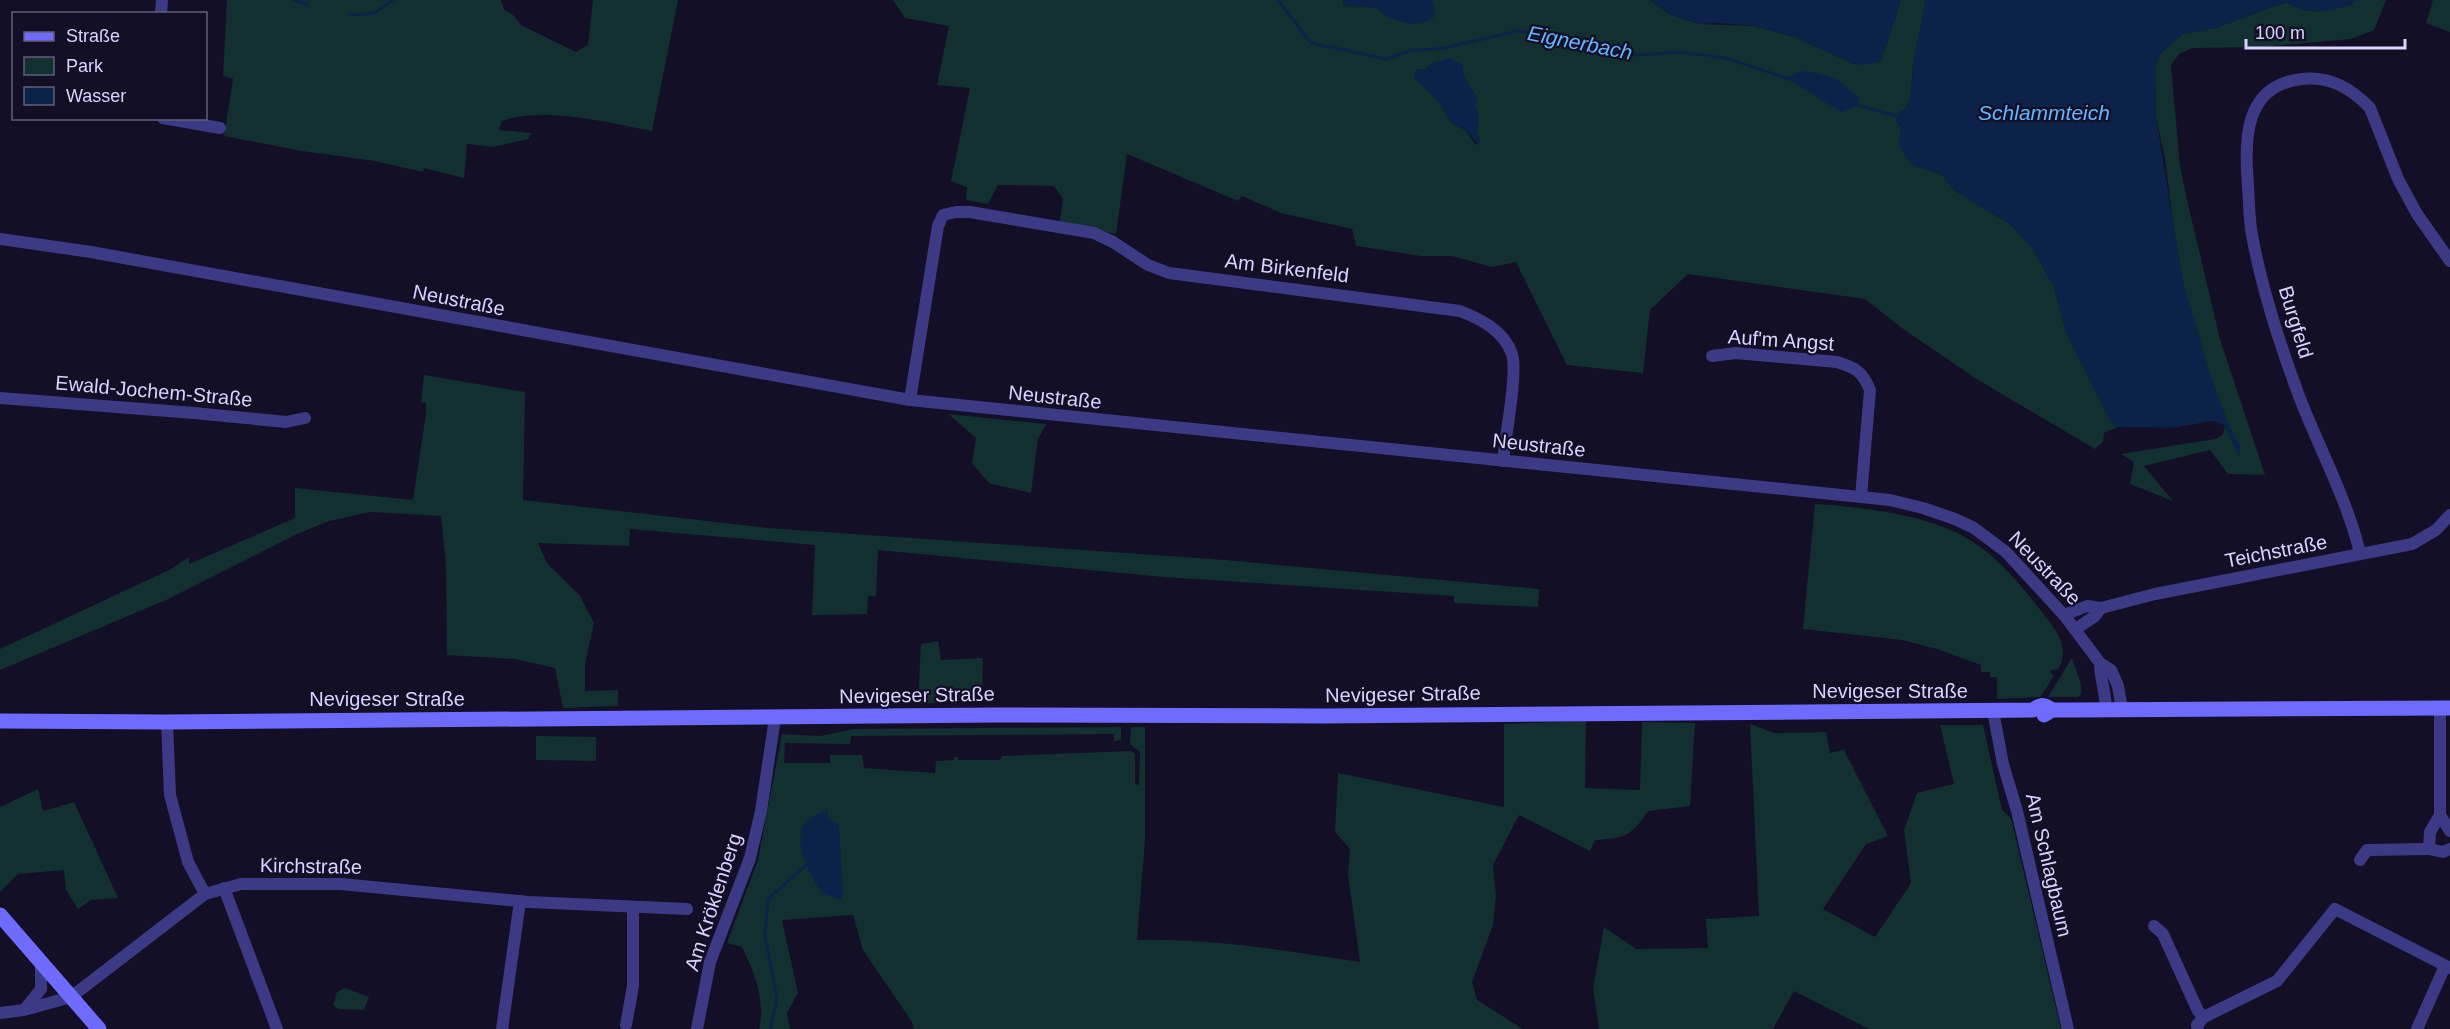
<svg xmlns="http://www.w3.org/2000/svg" width="2450" height="1029" font-family="Helvetica,sans-serif">
  <style>
    .green { fill: #12302f; fill-rule: evenodd }
    .water { fill: #0c2248 }
    .lines { fill: none; stroke-linecap: round; stroke-linejoin: round }
    .stream { stroke: #0c2248; stroke-width: 3 }
    .minor { stroke: #3d3a85; stroke-width: 12 }
    .secondary { stroke: #6f6bff; stroke-width: 15 }
    .labels { text-anchor: middle; stroke-width: 4.5; stroke-linejoin: round; paint-order: stroke }
    .street-label { font-size: 20px; fill: #d9d4ff; stroke: #130f26 }
    .water-label { font-size: 21px; font-style: italic; fill: #62b6ff; stroke: #130f26 }
  </style>
  <rect width="100%" height="100%" fill="#130f26"/>
  <g class="green">
    <path d="M227 0H501L504 10 513 15 521 25 576 52 588 45 593 0H678L652 131C610 123 543 106 502 121L499 130 531 133 528 139 493 147 467 144 464 178 424 168 423 172 375 161 302 151 224 136 233 79 223 76Z"/>
    <path d="M893 0H1343L1344 5 1377 8 1391 19 1435 9 1432 0H1650L1671 15 1700 24 1755 26 1795 37 1854 64 1881 61 1901 0H1926L1913 65 1911 94 1906 109 1900 111 1896 121 1901 127 1915 166 1941 174 1954 190 2010 224 2033 249 2054 287 2066 332 2111 422 2118 427 2104 433 2103 442 2095 449 1975 378 1903 329 1865 299 1688 274 1650 310 1643 373 1567 365 1516 262 1492 267 1452 256H1421L1356 246 1352 229 1281 213 1242 196 1238 201 1127 154 1116 234 1060 221 1063 199 1054 186 998 185 988 204 966 200 967 187 951 181 970 88 937 85 949 26 905 18ZM1433 63 1462 65 1464 77 1477 98 1475 104C1479 115 1479 122 1476 133L1480 140 1476 145 1466 131 1451 122 1439 102 1415 78 1417 69 1424 70Z"/>
    <path d="M2356 0H2386L2374 30 2351 39 2261 47 2192 48 2179 54 2171 65 2180 166 2188 204 2220 339 2265 475 2228 474 2210 450 2144 466 2173 501 2130 484 2134 462 2121 454 2215 439 2223 435 2226 420 2199 343 2183 282 2175 238 2165 159 2156 117 2155 68 2159 54 2183 34 2215 28 2286 2 2306 11 2350 5Z"/>
    <path d="M2433 0H2450V32L2426 23Z"/>
    <path d="M424 375 525 392 523 500 768 528 1225 560 1539 589 1538 607 1454 603V596L1164 577 878 550 876 596H868L867 614 812 615 815 545 630 529 629 546 538 543 547 563 580 596 594 623 585 664V691L618 690V706L563 708 555 668 515 659 447 655 446 565 441 516 370 512 329 521 295 535 166 600 0 670V649L171 569 189 557V564L295 518V488L413 500 426 414V403L421 402Z"/>
    <path d="M948 414 1046 424 1038 439 1031 493 989 483 972 463 976 438Z"/>
    <path d="M1815 504C1860 507 1923 514 1963 536 1995 553 2020 584 2042 612 2056 630 2071 647 2058 669L2049 671 2054 676 2040 697 1997 699V677H1990V672H1981V665L1937 649 1902 640 1803 629Z"/>
    <path d="M938 641 941 660 983 658 982 695 979 700 918 704 921 644Z"/>
    <path d="M2072 658 2081 684V694L2078 697H2048Z"/>
    <path d="M1586 721 1585 788 1640 790 1642 722 1695 723 1690 806 1648 811C1631 837 1624 838 1595 840L1590 851 1519 815 1493 865 1496 896 1493 925 1472 982 1477 1000 1523 1029H914L912 1022 863 950 853 915 782 920 798 993 787 1013 790 1029H759C766 1001 754 972 742 947L727 943 758 860 782 734 820 736 855 729 1121 727V740L1114 741V734L851 736 850 744 785 743 784 763H830V755H862L864 768 935 773 936 761 954 760V757H958V760H1000L1002 756 1131 751 1135 754V784L1139 785 1140 752 1130 744 1131 727H1145V840L1137 940C1212 938 1286 951 1360 962L1348 874 1350 849 1335 832 1338 773 1504 807V724Z"/>
    <path d="M1750 724 1774 733 1826 732 1830 753 1844 750 1888 836 1866 844 1823 909 1875 937 1911 883 1904 830 1917 793 1954 784 1940 725H1983L2002 810 2011 818 2061 1029H1869L1794 991 1773 1029H1599L1593 988 1604 927 1636 949 1708 948 1706 919 1759 916Z"/>
    <path d="M536 736 596 737V761L536 760Z"/>
    <path d="M38 789 43 811 74 802 118 898 91 900 78 909 66 890 64 870 18 874 0 892V807Z"/>
    <path d="M345 988 369 997 364 1010 339 1009 333 1005 337 992Z"/>
  </g>
  <g class="water">
    <path d="M1343 0H1432L1435 9 1434 17 1428 22 1411 24 1391 19 1377 8 1344 5Z"/>
    <path d="M1650 0H1901L1881 61 1864 65 1854 64 1795 37 1755 26 1719 23 1701 24 1671 15Z"/>
    <path d="M1926 0H2356C2344 10 2319 14 2304 10 2298 9 2292 5 2286 2L2215 28 2183 34 2160 54 2155 68 2156 117 2183 282 2212 380 2230 428 2241 448 2239 457 2224 425 2213 421 2171 428 2118 427 2111 422 2066 332 2054 287 2033 249 2010 224 1954 190 1941 174 1915 166 1905 156 1899 144 1901 126 1896 121 1900 111 1906 109 1911 94 1913 65Z"/>
    <path d="M1450 58 1462 65 1464 77 1477 98 1475 104C1479 115 1479 122 1476 133L1480 140 1479 145 1466 131 1451 122 1439 102 1415 78 1414 73 1417 69 1424 70 1433 63Z"/>
    <path d="M1804 70 1835 78 1860 98 1859 106 1841 112 1786 78Z"/>
    <path d="M828 811V818L837 823 839 828 843 889 842 900 822 893C805 868 781 819 828 811Z"/>
  </g>
  <g class="lines">
    <g class="stream">
      <path d="M294 0 308 5"/>
      <path d="M1278 0 1311 43 1387 59 1409 51 1444 48 1518 31 1543 34 1603 51 1636 55 1680 52 1726 58 1789 79"/>
      <path d="M350 15 374 13 393 0"/>
      <path d="M1856 105 1898 116"/>
      <path d="M770 1029 777 999 765 936 768 899 805 866"/>
    </g>
    <g class="minor">
      <path d="M161 14 162 0"/>
      <path d="M163 118 220 128"/>
      <path d="M0 239 91 252 910 400 1890 500 1923 508 1955 519 1974 528 2006 552 2064 615 2100 663 2111 670 2118 686 2122 710"/>
      <path d="M1712 356 1736 353 1837 362C1856 368 1862 371 1870 390L1861 497"/>
      <path d="M0 398 194 413 286 422 305 418"/>
      <path d="M910 400 938 226 943 215 956 212H970L1094 233 1113 242 1148 265 1169 273 1460 311C1481 319 1504 331 1512 354 1518 373 1505 438 1503 461"/>
      <path d="M2360 553C2347 499 2319 448 2299 396 2280 345 2262 290 2252 235 2249 219 2249 201 2248 185 2244 140 2244 85 2302 79 2330 76 2351 88 2370 108L2398 179 2417 214 2450 261"/>
      <path d="M2064 615 2087 606 2101 608 2155 594 2412 544 2436 530 2450 515"/>
      <path d="M2076 629 2095 616 2101 608"/>
      <path d="M2100 663C2100 679 2106 693 2106 710"/>
      <path d="M2440 708V815L2430 832 2429 849 2443 852 2450 849"/>
      <path d="M1993 711 2003 764 2017 811 2068 1029"/>
      <path d="M167 722 170 795 188 862 205 894"/>
      <path d="M2440 815 2450 831"/>
      <path d="M2360 860 2367 850 2429 849"/>
      <path d="M224 888 277 1029"/>
      <path d="M2154 926 2163 934 2198 1011 2204 1017"/>
      <path d="M25 1009 41 989V962"/>
      <path d="M0 1013 24 1010 71 997 205 894 241 884H341L529 902 687 909"/>
      <path d="M626 1025 633 986V907"/>
      <path d="M502 1029 520 901"/>
      <path d="M697 1029 710 962 750 858 761 811 775 718"/>
      <path d="M2198 1029 2197 1025 2204 1017 2277 981 2335 909 2450 968"/>
      <path d="M2417 1029 2445 966"/>
    </g>
    <g class="secondary">
      <path d="M2044 715 2052 710H2073L2450 708"/>
      <path d="M0 721 167 722 998 715 1324 716 2033 710C2041 704 2044 704 2052 710"/>
      <path d="M0 915 99 1029"/>
    </g>
  </g>
  <g class="labels">
    <g class="street-label">
      <text transform="translate(1287 268) rotate(7)" y="7">Am Birkenfeld</text>
      <text transform="translate(459 300) rotate(11)" y="7">Neustraße</text>
      <text transform="translate(2296 322) rotate(73)" y="7">Burgfeld</text>
      <text transform="translate(1781 340) rotate(4)" y="7">Auf'm Angst</text>
      <text transform="translate(154 391) rotate(5)" y="7">Ewald-Jochem-Straße</text>
      <text transform="translate(1055 397) rotate(6)" y="7">Neustraße</text>
      <text transform="translate(1539 445) rotate(6)" y="7">Neustraße</text>
      <text transform="translate(2276 551) rotate(-11)" y="7">Teichstraße</text>
      <text transform="translate(2045 568) rotate(46)" y="7">Neustraße</text>
      <text x="1890" y="698">Nevigeser Straße</text>
      <text transform="translate(1403 694) rotate(-1)" y="7">Nevigeser Straße</text>
      <text transform="translate(917 695) rotate(-1)" y="7">Nevigeser Straße</text>
      <text x="387" y="706">Nevigeser Straße</text>
      <text transform="translate(2049 865) rotate(77)" y="7">Am Schlagbaum</text>
      <text transform="translate(311 866) rotate(1)" y="7">Kirchstraße</text>
      <text transform="translate(713 902) rotate(-72)" y="7">Am Kröklenberg</text>
    </g>
    <g class="water-label">
      <text transform="translate(1580 43) rotate(11)" y="7">Eignerbach</text>
      <text x="2044" y="120">Schlammteich</text>
    </g>
  </g>
  <rect x="12" y="12" width="195" height="108" fill="#130f26" stroke="#625e7d" stroke-width="1.5"/>
  <rect x="24" y="32" width="30" height="9" fill="#6f6bff" stroke="#625e7d" stroke-width="1.5"/>
  <text x="66" y="42" font-size="18" fill="#d9d4ff">Straße</text>
  <rect x="24" y="57" width="30" height="18" fill="#12302f" stroke="#625e7d" stroke-width="1.5"/>
  <text x="66" y="72" font-size="18" fill="#d9d4ff">Park</text>
  <rect x="24" y="87" width="30" height="18" fill="#0c2248" stroke="#625e7d" stroke-width="1.5"/>
  <text x="66" y="102" font-size="18" fill="#d9d4ff">Wasser</text>
  <path d="M2246 39v9h159v-9" fill="none" stroke="#d9d4ff" stroke-width="3"/>
  <text x="2255" y="39" font-size="18" fill="#d9d4ff" stroke="#130f26" stroke-width="4.5" paint-order="stroke">100 m</text>
</svg>
